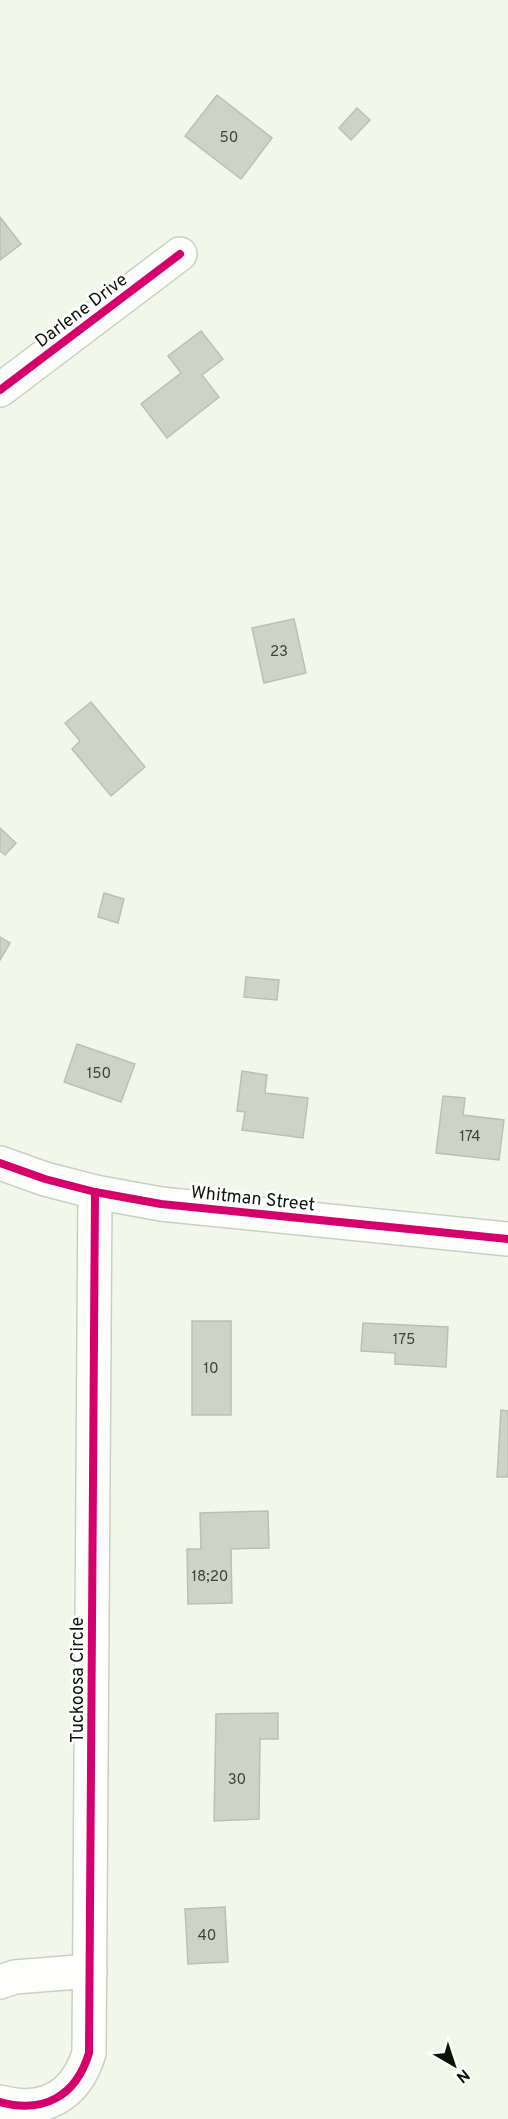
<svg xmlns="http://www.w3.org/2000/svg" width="508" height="2119" font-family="Overpass,sans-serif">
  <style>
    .building { fill: #ced3c6; stroke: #bac0b3; stroke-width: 1.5 }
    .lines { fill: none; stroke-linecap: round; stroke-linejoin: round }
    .minor-casing { stroke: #c9cec1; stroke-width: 36 }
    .tertiary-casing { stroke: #c9cec1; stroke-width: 36 }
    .minor { stroke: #fdfefc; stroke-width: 33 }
    .tertiary { stroke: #fdfefc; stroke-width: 33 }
    .cycleway-casing { stroke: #fff; stroke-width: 11 }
    .cycleway { stroke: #d6006c; stroke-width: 8 }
    .labels { text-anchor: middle; stroke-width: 5; stroke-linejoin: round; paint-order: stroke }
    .number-label { font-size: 15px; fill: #3e4337 }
    .street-label { font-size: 18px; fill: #0e1307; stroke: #fff }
  </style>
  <rect width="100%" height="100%" fill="#f2f8e9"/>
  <g class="building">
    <path d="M217 95 272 138 241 179 185 136Z"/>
    <path d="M357 108 370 120 351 140 339 128Z"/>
    <path d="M0 217 21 244 0 260Z"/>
    <path d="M201 331 223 359 202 375 219 397 167 438 141 404 181 373 168 356Z"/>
    <path d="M294 619 306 673 264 683 252 628Z"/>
    <path d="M91 702 145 767 111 796 72 749 80 741 65 723Z"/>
    <path d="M0 828 16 843 5 855 0 851Z"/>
    <path d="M104 893 124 899 118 923 98 917Z"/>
    <path d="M0 937 10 943 0 960Z"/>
    <path d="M246 977 279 980 277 1000 244 997Z"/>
    <path d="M77 1044 135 1064 121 1102 64 1082Z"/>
    <path d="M242 1071 267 1075 265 1093 308 1098 303 1138 242 1130 245 1112 237 1111Z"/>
    <path d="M443 1096 465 1098 463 1115 504 1120 499 1160 436 1153Z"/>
    <rect x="192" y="1321" width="39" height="94"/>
    <path d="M363 1323 448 1327 446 1367 395 1364V1353L361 1351Z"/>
    <path d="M501 1410 508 1411V1477H497Z"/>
    <path d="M268 1511 269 1548 231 1549 232 1603 188 1604 187 1549H201L200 1513Z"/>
    <path d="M278 1713V1739H260L259 1819 214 1821 216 1714Z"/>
    <path d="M225 1907 228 1962 188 1964 185 1909Z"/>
  </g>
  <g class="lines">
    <g class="minor-casing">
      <g id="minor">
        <path d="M0 390 180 254"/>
        <path d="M0 1982 15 1977 90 1971"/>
        <path d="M0 2102C44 2114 76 2096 89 2053L95 1192"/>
      </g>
    </g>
    <g class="tertiary-casing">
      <path id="tertiary" d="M0 1163 45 1179 95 1192 161 1204 508 1239"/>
    </g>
    <use href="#minor" class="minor"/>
    <use href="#tertiary" class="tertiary"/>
    <g class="cycleway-casing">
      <g id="cycleway">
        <path d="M0 390 180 254"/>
        <path d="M0 1163 45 1179 95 1192 161 1204 508 1239"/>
        <path d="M0 2102C44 2114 76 2096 89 2053L95 1192"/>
      </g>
    </g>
    <use href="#cycleway" class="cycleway"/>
  </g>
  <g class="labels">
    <g class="number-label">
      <text x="229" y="142">50</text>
      <text x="279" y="656">23</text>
      <text x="99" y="1078">150</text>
      <text x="470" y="1141">174</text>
      <text x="404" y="1344">175</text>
      <text x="211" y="1373">10</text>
      <text x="210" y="1581">18;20</text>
      <text x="237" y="1784">30</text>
      <text x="207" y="1940">40</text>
    </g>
    <g class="street-label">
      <text transform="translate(81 310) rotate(-37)" y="6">Darlene Drive</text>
      <text transform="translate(253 1198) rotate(6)" y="6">Whitman Street</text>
      <text transform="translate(77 1680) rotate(-90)" y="6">Tuckoosa Circle</text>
    </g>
  </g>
  <g transform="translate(454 2065) rotate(141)" stroke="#ffffff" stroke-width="4.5" paint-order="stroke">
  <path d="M0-4.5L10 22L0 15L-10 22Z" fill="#0e1307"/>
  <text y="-9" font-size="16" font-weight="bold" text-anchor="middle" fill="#0e1307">N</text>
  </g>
</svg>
